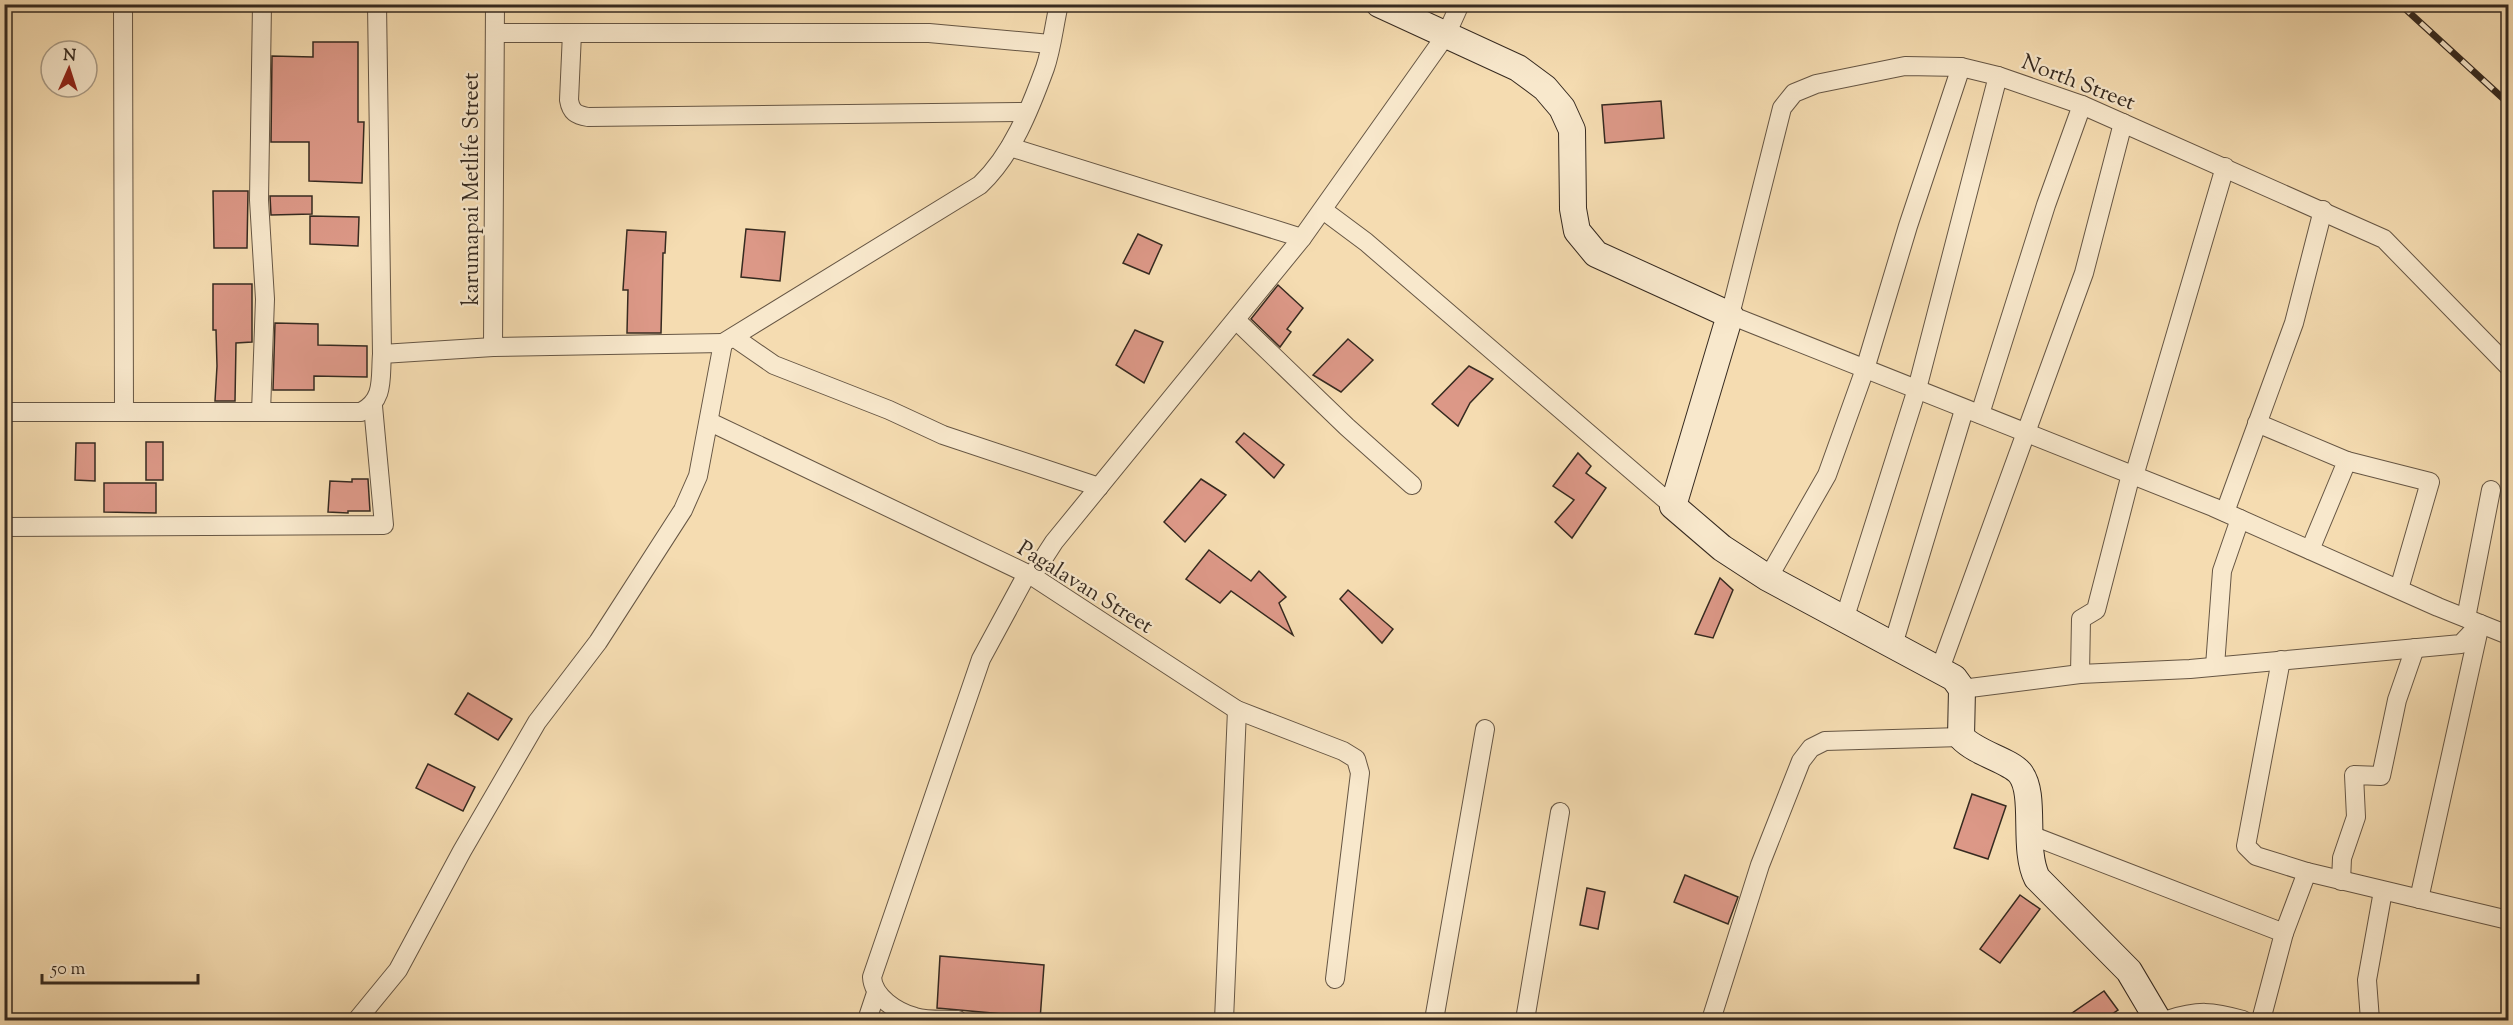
<svg xmlns="http://www.w3.org/2000/svg" width="2513" height="1025" font-family="'Sorts Mill Goudy',serif">
  <style>
    .building { fill: #dc9887; stroke: #362a20; stroke-width: 1.5 }
    .lines { fill: none; stroke-linecap: round; stroke-linejoin: round }
    .street-casing { stroke: #665644; stroke-width: 20 }
    .secondary-casing { stroke: #362a20; stroke-width: 28 }
    .street { stroke: #f8e8cc; stroke-width: 18 }
    .secondary { stroke: #f8e8cc; stroke-width: 26 }
    .rail-casing { stroke: #362a20; stroke-width: 7 }
    .rail { stroke: #f8e8cc; stroke-width: 4.5; stroke-dasharray: 14; stroke-linecap: butt }
    .labels { text-anchor: middle; stroke-width: 4.5; stroke-linejoin: round; paint-order: stroke }
    .street-label { font-size: 22px; fill: #362a20; stroke: #f8e8cc }
  </style>
  <rect width="100%" height="100%" fill="#f5dcb1"/>
  <filter id="stains"><feTurbulence type="fractalNoise" baseFrequency=".00333" numOctaves="4"/><feColorMatrix values="0 0 0 0 .2 0 0 0 0 .09 0 0 0 0 .02 0 0 0 .5 -.17"/></filter>
  <radialGradient id="worn" r=".72"><stop offset=".6" stop-color="#630" stop-opacity="0"/><stop offset="1" stop-color="#630" stop-opacity=".3"/></radialGradient>
  <g class="building">
    <path d="M313 42H358V122H364L362 183 309 181V142H271L272 56 313 57Z"/>
    <path d="M1661 101 1664 138 1605 143 1602 105Z"/>
    <path d="M213 191H248L247 248H214Z"/>
    <path d="M270 196H312V214L271 215Z"/>
    <path d="M310 216 359 217 358 246 310 244Z"/>
    <path d="M746 229 785 232 780 281 741 277Z"/>
    <path d="M627 230 666 232 665 253H663L661 333H627L628 290H623Z"/>
    <path d="M1138 234 1162 245 1149 274 1123 263Z"/>
    <path d="M213 284H252V342L236 343 235 401H215L217 366 216 330H213Z"/>
    <path d="M1278 285 1303 308 1287 329 1291 332 1280 347 1251 319Z"/>
    <path d="M275 323 318 324V345L367 346V377L314 376V390H273Z"/>
    <path d="M1135 330 1163 342 1144 383 1116 365Z"/>
    <path d="M1348 339 1373 360 1341 392 1313 375Z"/>
    <path d="M1469 366 1493 379 1470 403 1458 426 1432 404Z"/>
    <path d="M1244 433 1284 465 1274 478 1236 442Z"/>
    <rect x="146" y="442" width="17" height="38"/>
    <path d="M76 443H95V481L75 480Z"/>
    <path d="M1578 453 1591 466 1586 473 1606 488 1572 538 1555 522 1574 500 1553 486Z"/>
    <path d="M352 479H368L370 511H348V513L328 512 330 481 352 482Z"/>
    <path d="M1201 479 1226 495 1185 542 1164 522Z"/>
    <path d="M104 483H156V513L104 512Z"/>
    <path d="M1209 550 1251 581 1259 571 1286 597 1279 603 1293 635 1231 591 1220 603 1186 579Z"/>
    <path d="M1720 578 1733 590 1713 638 1695 634Z"/>
    <path d="M1348 590 1393 629 1382 643 1340 599Z"/>
    <path d="M468 693 512 719 498 740 455 714Z"/>
    <path d="M428 764 475 787 463 811 416 788Z"/>
    <path d="M1972 794 2006 806 1988 859 1954 848Z"/>
    <path d="M1685 875 1738 897 1728 924 1674 902Z"/>
    <path d="M1587 888 1605 892 1598 929 1580 925Z"/>
    <path d="M2020 895 2040 909 2000 963 1980 949Z"/>
    <path d="M940 956 1044 965 1040 1020 1003 1019V1014L937 1008Z"/>
    <path d="M2104 991 2118 1010 2103 1020H2062Z"/>
  </g>
  <g class="lines">
    <g class="street-casing">
      <g id="street">
        <path d="M123 4 124 412"/>
        <path d="M377 4 382 354"/>
        <path d="M495 33H929L1050 44"/>
        <path d="M572 33 569 100C571 112 576 115 588 117L1026 112"/>
        <path d="M1010 147 1302 238"/>
        <path d="M1323 210 1366 242 1673 506"/>
        <path d="M1236 320 1347 427 1412 485"/>
        <path d="M735 338 774 365 889 410 943 435 1099 487"/>
        <path d="M493 347 495 4"/>
        <path d="M2508 366 2384 239 2082 105 1998 76 1961 67 1905 66 1816 84 1794 93 1782 108 1730 315 2213 507 2438 607 2508 635"/>
        <path d="M4 412H361C385 400 380 378 382 354L493 347 723 343"/>
        <path d="M261 412 265 299 259 200 262 4"/>
        <path d="M1980 414 2046 205 2082 105"/>
        <path d="M710 422 1032 576 1237 710 1343 751 1356 759 1360 773 1335 979"/>
        <path d="M2257 423 2347 461 2310 550"/>
        <path d="M2347 461 2430 482 2399 589"/>
        <path d="M2134 476 2225 167"/>
        <path d="M2225 512 2294 323 2323 210"/>
        <path d="M4 527 384 525 373 406"/>
        <path d="M1032 576 1054 542 1302 238 1446 35 1460 4"/>
        <path d="M1768 578 1827 475 1865 369 1908 226 1961 67"/>
        <path d="M2466 618 2491 490"/>
        <path d="M1844 620 1917 389 1998 76"/>
        <path d="M1893 645 1964 410"/>
        <path d="M2281 660 2246 846 2256 856 2307 872"/>
        <path d="M2215 666 2222 571 2240 519"/>
        <path d="M1940 669 2084 273 2123 123"/>
        <path d="M2080 674 2081 619 2096 610 2131 474"/>
        <path d="M1962 689 2080 674 2190 669 2461 644 2480 624"/>
        <path d="M2028 834 2284 933 2261 1020"/>
        <path d="M2341 881 2342 858 2356 817 2354 775 2381 776 2397 700 2415 648"/>
        <path d="M2419 899 2480 624"/>
        <path d="M2284 933 2307 872 2508 920"/>
        <path d="M357 1020 398 970 462 851 537 722 598 642 683 510 698 476 723 343 980 185C1012 155 1030 109 1045 68 1052 48 1054 25 1059 4"/>
        <path d="M867 1020 876 993"/>
        <path d="M958 1020C945 1019 928 1021 915 1017 897 1012 873 997 872 977L981 659 1027 574"/>
        <path d="M1224 1020 1237 710"/>
        <path d="M1434 1020 1485 729"/>
        <path d="M1525 1020 1560 812"/>
        <path d="M1711 1020 1760 865 1801 761 1811 748 1825 741 1961 737"/>
        <path d="M2167 1020C2198 1010 2212 1011 2243 1020"/>
        <path d="M2370 1020 2367 980 2383 891"/>
      </g>
    </g>
    <g class="secondary-casing">
      <path id="secondary" d="M1379 4 1518 68 1545 88 1562 108 1572 130 1573 209 1577 231 1596 254 1730 315 1673 506 1722 548 1768 578 1954 678 1962 689 1961 737C1977 754 2009 760 2020 773 2037 794 2022 848 2037 878L2129 971 2158 1020"/>
    </g>
    <use href="#street" class="street"/>
    <use href="#secondary" class="secondary"/>
    <g class="rail-casing">
      <path id="rail" d="M2400 4 2508 103"/>
    </g>
    <use href="#rail" class="rail"/>
  </g>
  <g class="labels">
    <g class="street-label">
      <text transform="translate(2079 81) rotate(21)" y="8">North Street</text>
      <text transform="translate(470 189) rotate(-90)" y="8">karumapai Metlife Street</text>
      <text transform="translate(1086 586) rotate(32)" y="8">Pagalavan Street</text>
    </g>
  </g>
  <rect width="2513" height="1025" fill="none" stroke="#f5dcb1" stroke-width="24"/>
  <rect x="6" y="6" width="2501" height="1013" fill="none" stroke="#362a20" stroke-width="3"/>
  <rect x="12" y="12" width="2489" height="1001" fill="none" stroke="#362a20" stroke-width="1.5"/>
  <g transform="translate(69 69) rotate(3)"><circle r="28" fill="#f8e8cc" stroke="#aa9c87" stroke-width="1.5"/>
  <path d="M0-4.5L10 22L0 15L-10 22Z" fill="#8f2418"/>
  <text y="-9" font-size="16" font-weight="bold" text-anchor="middle" fill="#362a20">N</text>
  </g>
  <path d="M42 974v9h156v-9" fill="none" stroke="#362a20" stroke-width="3"/>
  <text x="51" y="974" font-size="18" fill="#362a20" stroke="#f8e8cc" stroke-width="4.5" paint-order="stroke">50 m</text>
  <rect width="100%" height="100%" filter="url(#stains)"/>
  <rect width="100%" height="100%" fill="url(#worn)"/>
</svg>
